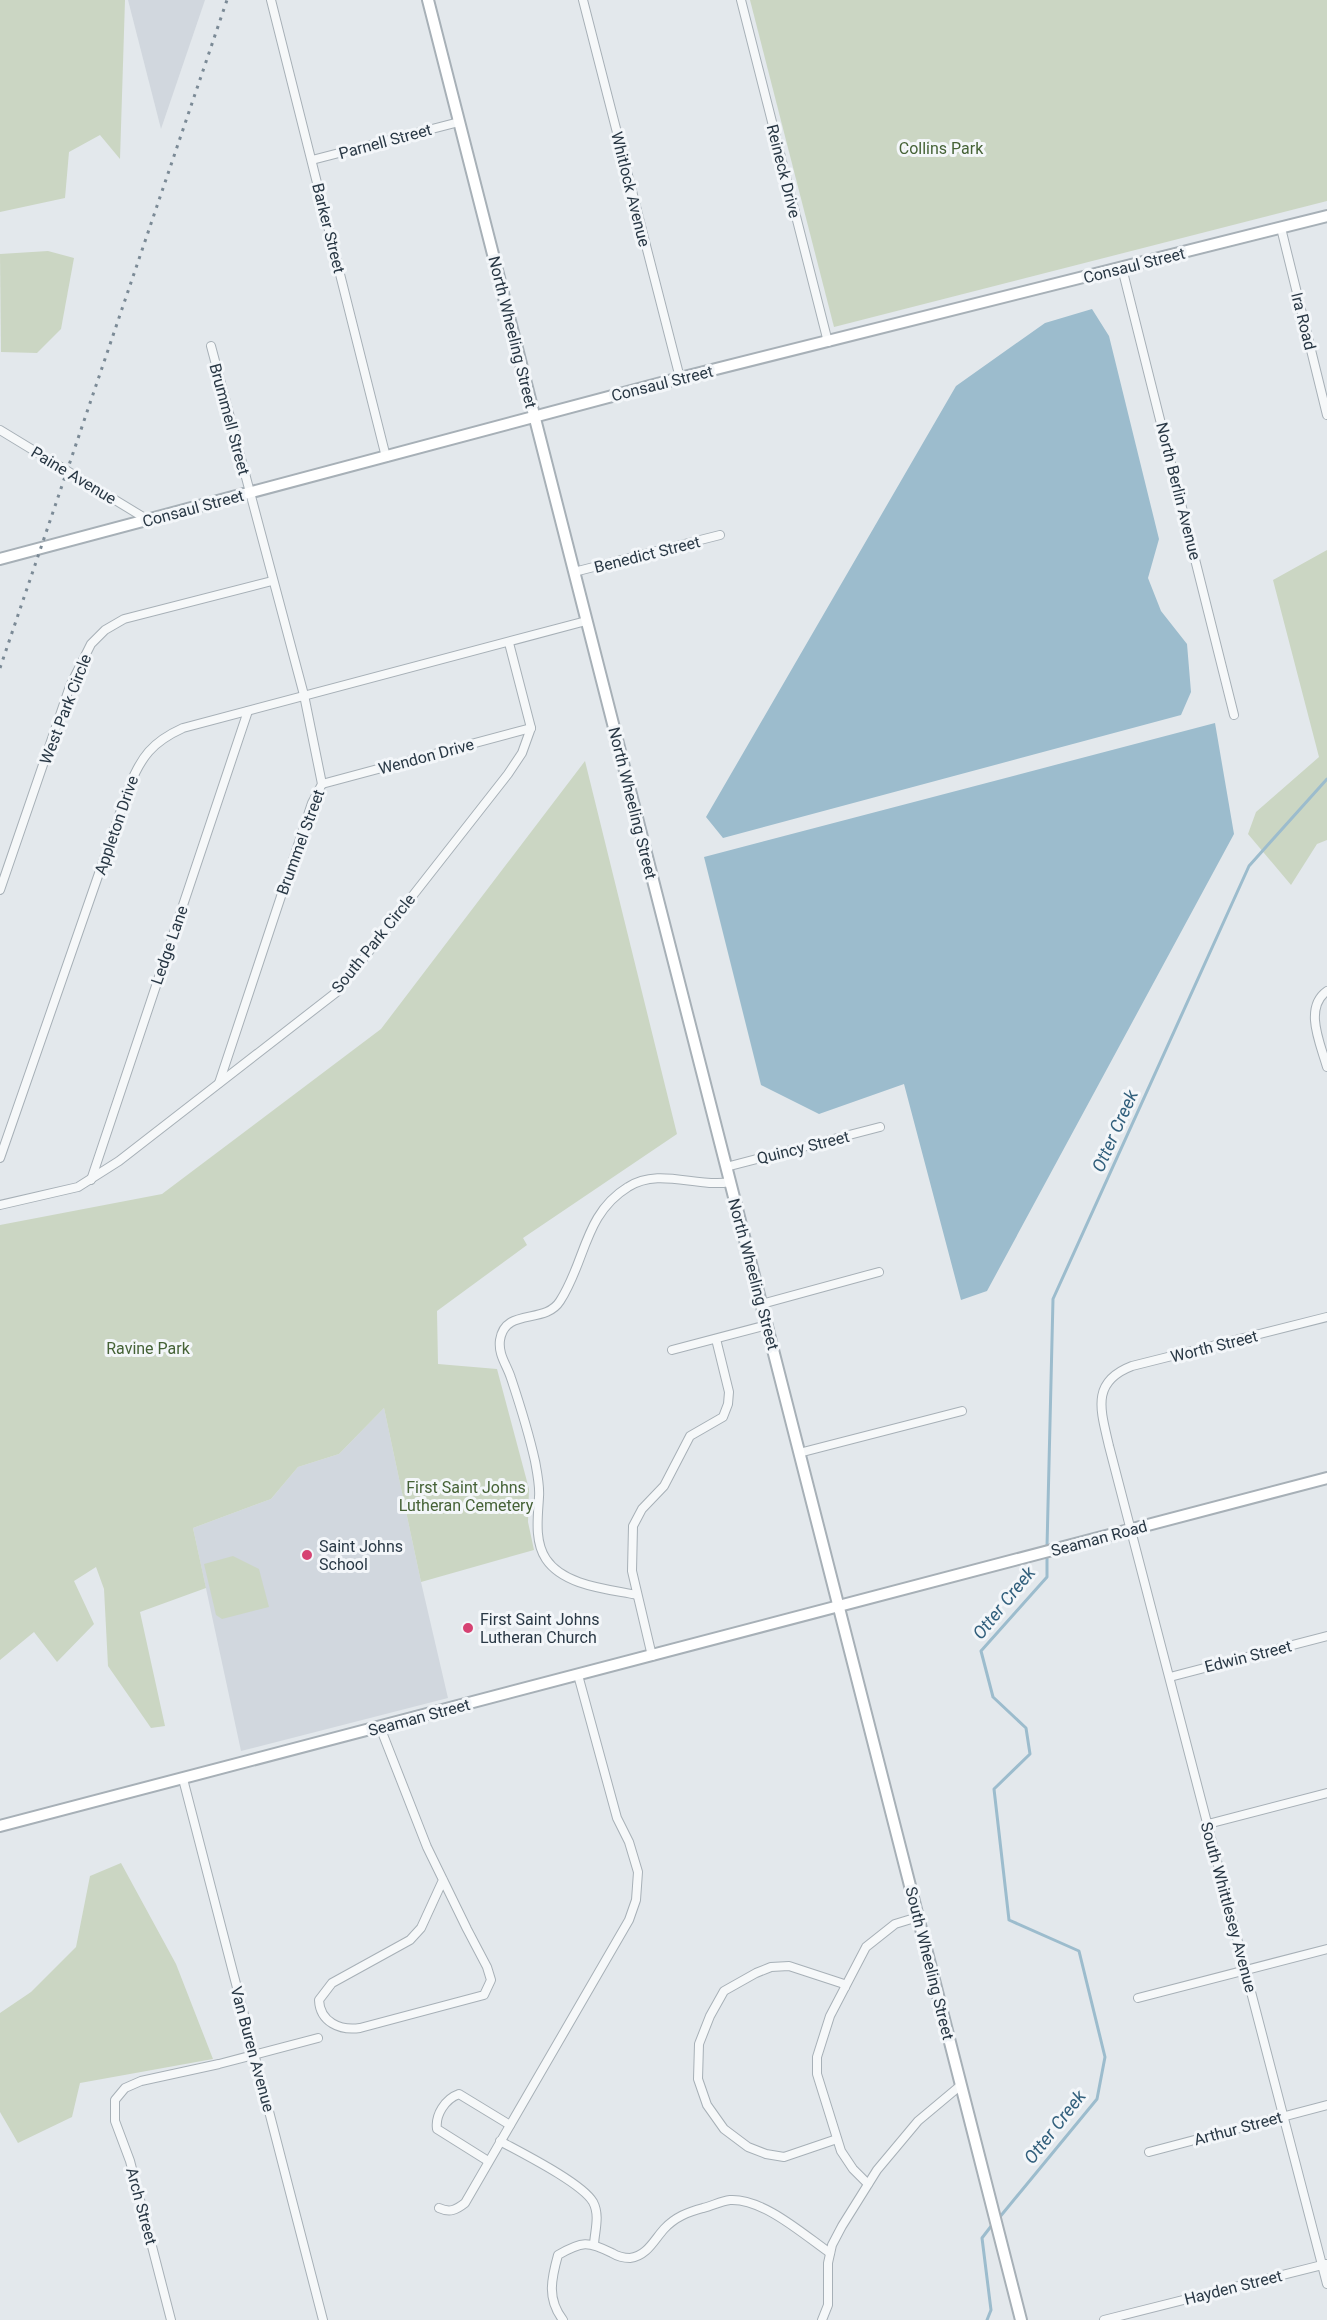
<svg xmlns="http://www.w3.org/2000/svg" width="1327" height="2320" font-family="Roboto,sans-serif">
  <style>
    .built { fill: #d1d7de }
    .green { fill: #cbd6c3 }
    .water { fill: #9cbccd }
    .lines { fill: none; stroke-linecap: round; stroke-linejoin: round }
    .stream { stroke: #9cbccd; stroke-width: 3 }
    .street-casing { stroke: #a7b0b7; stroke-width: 10 }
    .secondary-casing { stroke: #a7b0b7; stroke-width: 14 }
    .street { stroke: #f6f8f9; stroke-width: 8 }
    .secondary { stroke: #fff; stroke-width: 10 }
    .rail { stroke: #7b8a96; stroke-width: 3; stroke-dasharray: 3 6; stroke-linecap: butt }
    .poi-dot { fill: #d64272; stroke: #f3f6f9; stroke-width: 2 }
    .labels { text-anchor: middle; stroke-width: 6; stroke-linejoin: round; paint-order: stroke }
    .street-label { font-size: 16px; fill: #293845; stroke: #f3f6f9 }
    .park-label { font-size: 16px; fill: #456236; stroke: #f3f6f9 }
    .poi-label { font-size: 16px; fill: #293845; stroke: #f3f6f9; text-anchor: start }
    .water-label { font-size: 18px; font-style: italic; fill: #315f7c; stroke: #f3f6f9 }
  </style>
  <rect width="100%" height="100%" fill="#e3e8ec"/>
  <g class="built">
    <path d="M128 0H205L161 129Z"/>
    <path d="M384 1408 421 1582 448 1698 241 1751 193 1528 271 1499 298 1467 339 1454Z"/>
  </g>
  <g class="green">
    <path d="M0 0H125L120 159 100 135 69 152 65 198 0 212Z"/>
    <path d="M750 0H1327V201L834 327Z"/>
    <path d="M48 251 74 258 61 329 37 353 1 352 0 254Z"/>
    <path d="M1327 550V840L1317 844 1291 885 1248 834 1256 812 1319 757 1273 580Z"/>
    <path d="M585 761 677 1134 523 1238 527 1245 437 1311 438 1364 497 1369 529 1489 528 1522 534 1550 421 1582 384 1408 339 1454 298 1467 271 1499 193 1528 206 1588 140 1612 165 1726 151 1728 108 1666 104 1589 96 1567 74 1581 94 1624 57 1662 34 1632 0 1660V1225L162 1194 381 1029Z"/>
    <path d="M233 1556 259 1569 269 1607 222 1619 216 1615 204 1564Z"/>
    <path d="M121 1863 176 1964 213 2059 80 2083 72 2117 18 2143 0 2112V2013L31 1992 76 1947 90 1876Z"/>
  </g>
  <g class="water">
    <path d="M1092 309 1109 336 1159 539 1148 578 1161 611 1187 644 1191 692 1181 715 723 838 706 817 956 386 1045 323Z"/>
    <path d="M1215 723 1234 834 987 1291 961 1300 904 1084 819 1114 761 1085 704 857Z"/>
  </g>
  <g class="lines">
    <g class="stream">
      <path d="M1047 1547 1053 1299 1249 866 1327 779"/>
      <path d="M999 2218 1097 2099 1105 2057 1079 1951 1009 1920 994 1789 1030 1754 1026 1728 993 1697 981 1651 1047 1577V1554"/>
      <path d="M987 2320 991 2310 982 2238 992 2225"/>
    </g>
    <g class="street-casing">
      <g id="street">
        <path d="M271 0 386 457"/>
        <path d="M583 0 680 378"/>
        <path d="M741 0 828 342"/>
        <path d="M312 160 459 122"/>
        <path d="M1281 228 1327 415"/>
        <path d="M1122 268 1234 715"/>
        <path d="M211 346 304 695 322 784 312 803 219 1083"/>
        <path d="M0 430 148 520"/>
        <path d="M574 572 720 535"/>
        <path d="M322 784 531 728"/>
        <path d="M0 890 70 686 91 644 105 630 124 619 272 581"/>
        <path d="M1327 991C1303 1008 1321 1045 1327 1067"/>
        <path d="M0 1158 129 787C141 757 152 742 183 728L586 621"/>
        <path d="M726 1167 880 1127"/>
        <path d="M91 1180 248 711"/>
        <path d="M0 1205 78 1187 119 1161 338 991 508 774 522 753 531 728 509 643"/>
        <path d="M762 1304 879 1272"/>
        <path d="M1327 1317 1132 1366C1090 1382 1101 1411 1109 1446L1327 2284"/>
        <path d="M672 1350 767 1325"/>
        <path d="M799 1453 962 1411"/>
        <path d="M637 1595C608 1589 564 1586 546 1559 534 1541 538 1516 539 1497 540 1486 537 1472 535 1461 529 1434 520 1405 511 1378 507 1365 498 1355 500 1340 505 1307 545 1325 560 1301 586 1261 584 1214 628 1187 659 1167 696 1188 730 1182"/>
        <path d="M652 1656 632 1571 633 1526 642 1509 664 1486 690 1436 723 1417 728 1404 729 1392 716 1339"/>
        <path d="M1170 1677 1327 1636"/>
        <path d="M380 1727 427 1847 467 1929 487 1967 491 1980 484 1995 360 2028C340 2031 320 2022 319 2000L332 1983 410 1940 421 1928 443 1880"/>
        <path d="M183 1779 323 2320"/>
        <path d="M1208 1824 1327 1793"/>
        <path d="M1138 1998 1327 1949"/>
        <path d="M837 2139 784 2157 766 2154 748 2147 724 2129 707 2105 698 2079 699 2044 710 2016 724 1991 756 1973 771 1967 789 1966 844 1984 845 1987"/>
        <path d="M500 2141C522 2153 582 2183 593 2202 600 2215 595 2230 594 2244"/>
        <path d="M1149 2152 1327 2105"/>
        <path d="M488 2161 437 2129C435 2115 445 2099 459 2094L510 2125"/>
        <path d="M868 2184 853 2169 841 2151 817 2074V2057L830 2016 866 1947 895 1924 918 1917"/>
        <path d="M439 2208C450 2213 456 2210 465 2203L629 1920 636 1900 638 1872 629 1842 617 1818 578 1675"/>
        <path d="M171 2320 130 2161 115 2121V2100L125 2088 141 2081 219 2064 318 2038"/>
        <path d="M563 2320C547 2299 551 2280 558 2255 582 2241 588 2241 612 2253 617 2256 624 2258 630 2258 647 2256 654 2240 664 2229 675 2217 688 2212 703 2208 712 2206 721 2201 730 2200 763 2198 804 2235 830 2253"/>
        <path d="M822 2320 828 2305V2263L832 2245 842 2226 877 2170 918 2121 961 2085"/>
        <path d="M1104 2320 1326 2264"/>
      </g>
    </g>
    <g class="secondary-casing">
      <g id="secondary">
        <path d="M428 0 1021 2320"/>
        <path d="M0 559 680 378 1327 216"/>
        <path d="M0 1826 1327 1478"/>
      </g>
    </g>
    <use href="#street" class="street"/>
    <use href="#secondary" class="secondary"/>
    <path class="rail" d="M0 668 227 0"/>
  </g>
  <g class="poi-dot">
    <circle cx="307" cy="1555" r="6"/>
    <circle cx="468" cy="1628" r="6"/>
  </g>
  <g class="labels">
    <g class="street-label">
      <text transform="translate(385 141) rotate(-15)" y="6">Parnell Street</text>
      <text transform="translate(784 171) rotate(76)" y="6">Reineck Drive</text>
      <text transform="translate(631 189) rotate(76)" y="6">Whitlock Avenue</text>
      <text transform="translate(329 228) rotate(76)" y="6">Barker Street</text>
      <text transform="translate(1134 265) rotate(-14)" y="6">Consaul Street</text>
      <text transform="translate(1304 321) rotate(76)" y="6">Ira Road</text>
      <text transform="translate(513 332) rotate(76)" y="6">North Wheeling Street</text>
      <text transform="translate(662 383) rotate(-14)" y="6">Consaul Street</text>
      <text transform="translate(230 419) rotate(75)" y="6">Brummell Street</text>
      <text transform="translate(74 475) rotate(31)" y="6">Paine Avenue</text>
      <text transform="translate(1179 491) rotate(76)" y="6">North Berlin Avenue</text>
      <text transform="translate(193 508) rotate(-15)" y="6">Consaul Street</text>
      <text transform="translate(647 554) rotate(-14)" y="6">Benedict Street</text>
      <text transform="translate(65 709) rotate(-69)" y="6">West Park Circle</text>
      <text transform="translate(426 756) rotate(-15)" y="6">Wendon Drive</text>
      <text transform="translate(633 803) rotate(76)" y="6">North Wheeling Street</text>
      <text transform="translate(116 825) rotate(-71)" y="6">Appleton Drive</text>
      <text transform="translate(300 842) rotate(-70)" y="6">Brummel Street</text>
      <text transform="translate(373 943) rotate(-51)" y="6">South Park Circle</text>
      <text transform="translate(169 945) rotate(-71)" y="6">Ledge Lane</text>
      <text transform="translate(803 1147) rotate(-14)" y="6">Quincy Street</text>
      <text transform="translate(754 1274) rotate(75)" y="6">North Wheeling Street</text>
      <text transform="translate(1214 1346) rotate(-14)" y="6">Worth Street</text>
      <text transform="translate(1099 1538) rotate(-15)" y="6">Seaman Road</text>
      <text transform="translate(1248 1656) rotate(-14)" y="6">Edwin Street</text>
      <text transform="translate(419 1717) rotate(-15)" y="6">Seaman Street</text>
      <text transform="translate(1229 1907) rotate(75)" y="6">South Whittlesey Avenue</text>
      <text transform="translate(930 1963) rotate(76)" y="6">South Wheeling Street</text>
      <text transform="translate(253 2049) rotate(75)" y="6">Van Buren Avenue</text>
      <text transform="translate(1238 2128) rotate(-15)" y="6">Arthur Street</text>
      <text transform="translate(142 2206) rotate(75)" y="6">Arch Street</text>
      <text transform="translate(1233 2287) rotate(-14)" y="6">Hayden Street</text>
    </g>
    <g class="park-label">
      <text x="941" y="154">Collins Park</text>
      <text x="148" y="1354">Ravine Park</text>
      <text x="466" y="1493">First Saint Johns<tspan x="466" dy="18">Lutheran Cemetery</tspan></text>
    </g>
    <g class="poi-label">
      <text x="319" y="1552">Saint Johns<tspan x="319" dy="18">School</tspan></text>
      <text x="480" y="1625">First Saint Johns<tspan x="480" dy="18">Lutheran Church</tspan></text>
    </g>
    <g class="water-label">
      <text transform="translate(1115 1131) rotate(-66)" y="6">Otter Creek</text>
      <text transform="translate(1004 1603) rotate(-51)" y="6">Otter Creek</text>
      <text transform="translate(1055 2127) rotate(-52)" y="6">Otter Creek</text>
    </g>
  </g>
</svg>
